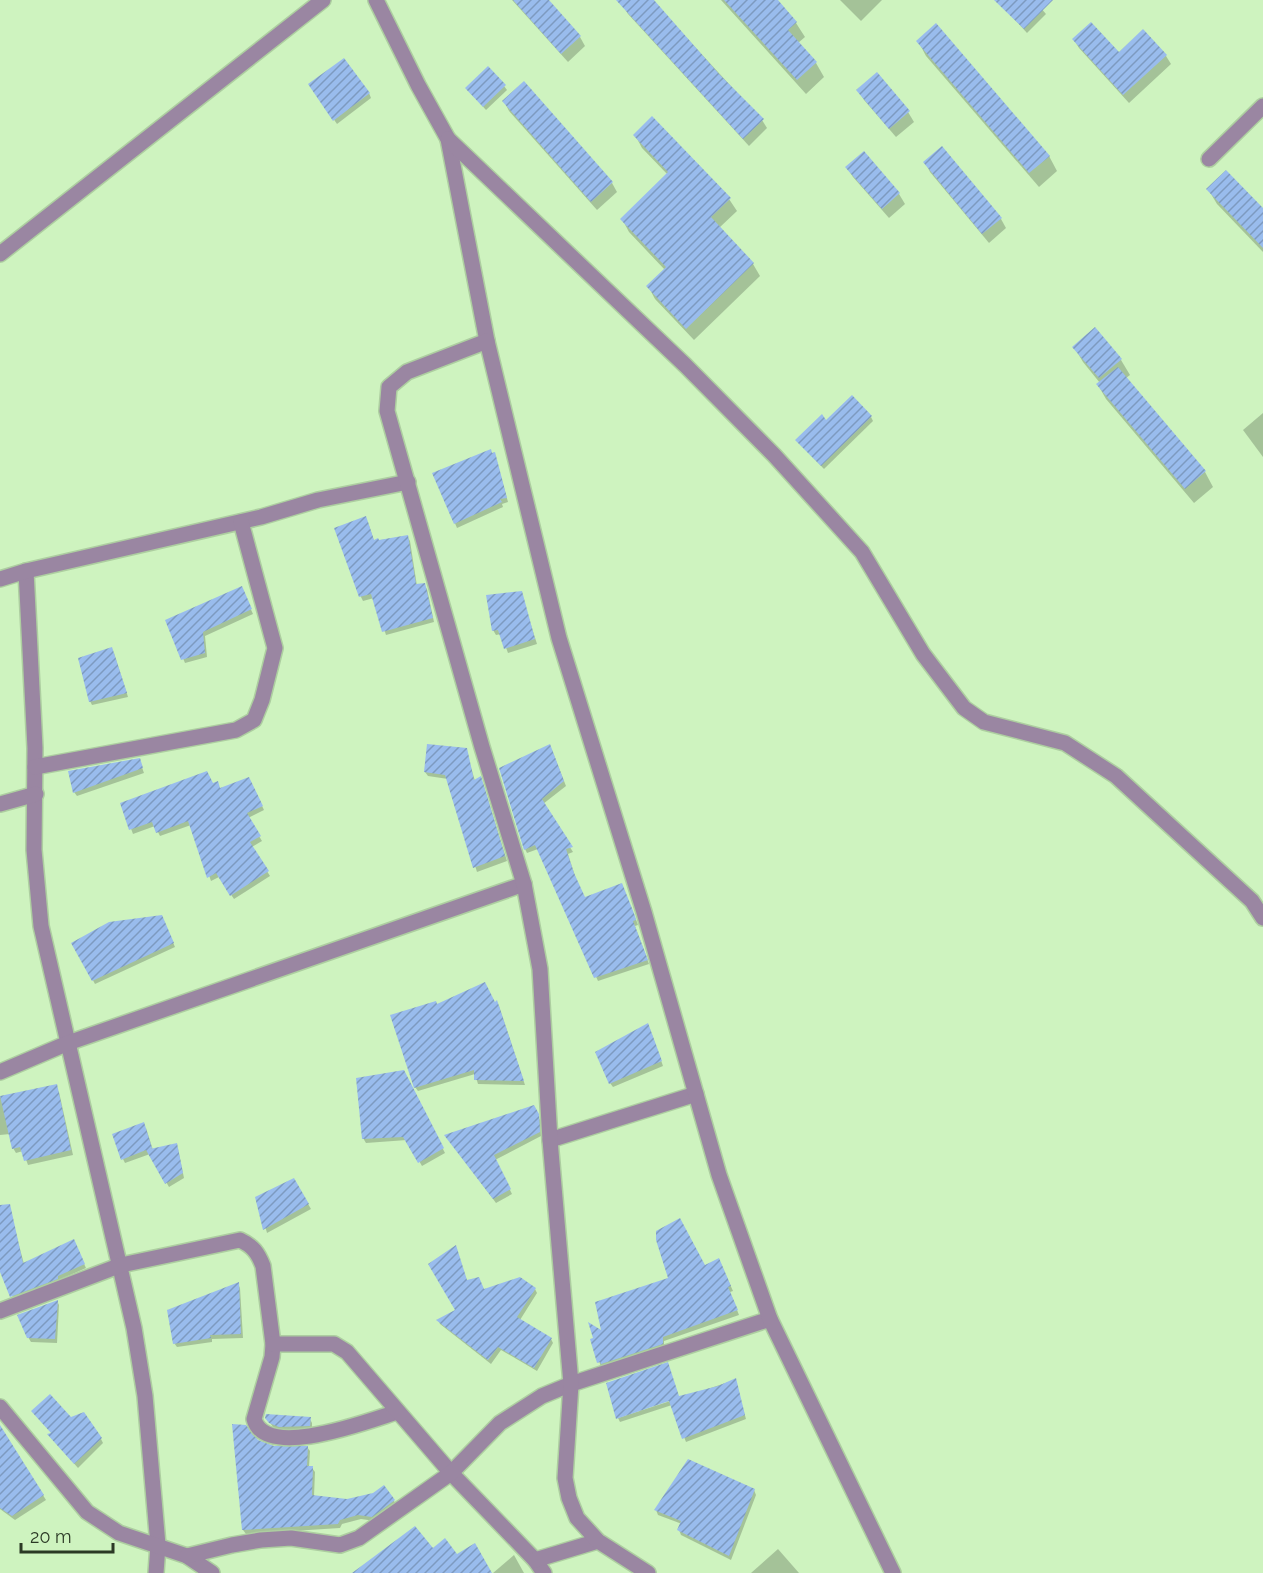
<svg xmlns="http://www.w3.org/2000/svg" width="1263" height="1573" font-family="Raleway,sans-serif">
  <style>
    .shadow { fill: #0003 }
    .building { fill: url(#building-hatch) }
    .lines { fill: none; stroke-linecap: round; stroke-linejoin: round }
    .minor-casing { stroke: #adcea0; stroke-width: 18 }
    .minor { stroke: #9a86a2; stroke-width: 15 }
  </style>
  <defs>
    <pattern id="building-hatch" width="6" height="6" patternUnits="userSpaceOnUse" patternTransform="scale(1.5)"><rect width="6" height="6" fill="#99bced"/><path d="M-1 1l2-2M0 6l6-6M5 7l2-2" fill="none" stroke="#7d9ac0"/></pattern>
  </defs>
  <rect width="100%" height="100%" fill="#cef3bf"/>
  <g class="shadow">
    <path d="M512 0H547L580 37 585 46 568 62Z"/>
    <path d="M630 0H652L762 120 767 128 749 146 628 14 623 6Z"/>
    <path d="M721 0H776L796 23 805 37 798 43 816 63 824 77 806 94Z"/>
    <path d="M840 0H882L861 21Z"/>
    <path d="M1013 0H1034L1046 14 1027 33 1005 9Z"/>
    <path d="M1074 40 1119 54 1166 56 1171 64 1129 103 1079 48Z"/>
    <path d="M918 41 1049 156 1057 171 1039 187 926 56Z"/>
    <path d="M504 86 507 90 486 110 467 89Z"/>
    <path d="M313 89 369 93 371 98 337 124Z"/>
    <path d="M858 90 908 112 914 122 896 137 864 100Z"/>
    <path d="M504 101 612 183 617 192 597 210 509 111Z"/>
    <path d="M635 135 729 199 737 211 719 228 753 264 760 276 694 340 655 299 648 286 665 270 629 232 622 219 668 175 642 148Z"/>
    <path d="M864 153 899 194 905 204 889 218 853 177 847 168Z"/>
    <path d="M925 162 1001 219 1006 228 989 243 930 172Z"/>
    <path d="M1208 189 1263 210V252L1217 204Z"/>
    <path d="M1095 329 1121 360 1130 375 1126 378 1205 472 1213 487 1194 503 1106 399 1098 385 1100 383 1083 362 1074 347Z"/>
    <path d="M1263 413V457L1243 430Z"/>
    <path d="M871 417 873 421 824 469 800 444 826 422Z"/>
    <path d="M492 454 496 458 508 502 502 504 503 507 457 528 434 474Z"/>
    <path d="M368 522 374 541 407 536 410 541 417 586 424 585 427 589 434 622 386 635 374 598 363 601 361 597 336 529Z"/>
    <path d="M243 592 253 614 205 636 207 657 185 663 167 620Z"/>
    <path d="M521 593 537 644 508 653 501 634 496 635 493 630Z"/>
    <path d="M114 653 128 697 92 705 90 701Z"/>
    <path d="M466 750 475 781 483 783 507 861 477 872 448 779 428 776 425 772Z"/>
    <path d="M552 750 566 786 543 804 573 852 568 854 576 879 585 899 623 889 637 922 638 925 635 926 649 964 598 981 538 849 527 853 525 849Z"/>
    <path d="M139 759 144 773 77 796 74 792Z"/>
    <path d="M251 783 264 810 248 818 262 841 252 847 270 876 234 899 219 877 211 881 191 825 160 836 155 826 133 834 122 804 213 785 220 789Z"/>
    <path d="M164 921 175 947 95 984 73 944Z"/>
    <path d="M494 1004 499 1006 525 1085 478 1084 475 1074 418 1091 415 1087 437 1006Z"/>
    <path d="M650 1029 663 1066 613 1087 610 1083Z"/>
    <path d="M404 1072 445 1153 422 1166 407 1140 366 1143 363 1138Z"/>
    <path d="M47 1088H56L59 1092 73 1155 28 1165 23 1151 16 1153 13 1148 10 1134 0 1135V1098Z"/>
    <path d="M533 1107 540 1120 541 1136 495 1160 512 1194 496 1203 449 1140Z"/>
    <path d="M146 1128 153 1150 176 1145 178 1149 184 1178 169 1187 150 1154 125 1163 123 1159Z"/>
    <path d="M294 1180 311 1209 267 1233 257 1197Z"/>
    <path d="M12 1219 24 1264 75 1245 86 1268 14 1300 0 1268V1221Z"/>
    <path d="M721 1264 733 1291 730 1292 739 1315 664 1341V1348L601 1367 592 1340 705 1267Z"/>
    <path d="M467 1281 484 1291 535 1289 537 1293 520 1320 551 1339 553 1343 537 1371 501 1350 491 1364 440 1324 438 1320 457 1311Z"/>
    <path d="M238 1284 240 1288 243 1338 212 1339V1342L177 1347 174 1343Z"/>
    <path d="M57 1301 59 1305 57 1343 31 1342 28 1337Z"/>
    <path d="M735 1380 746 1419 686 1442 672 1405 620 1422 618 1418Z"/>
    <path d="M266 1417 310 1419 312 1423V1430L283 1431 273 1427Z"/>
    <path d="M70 1418 101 1439 103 1443 78 1468 49 1435Z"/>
    <path d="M257 1441 274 1447H307L310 1451 309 1467 312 1468 315 1472 314 1496 347 1500 373 1494 383 1487 397 1505 375 1521 361 1519 342 1524 340 1528 246 1534 243 1530Z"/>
    <path d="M14 1449 46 1500 15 1520 0 1509V1455Z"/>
    <path d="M754 1490 756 1495 731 1560 681 1535 679 1530 682 1524 658 1515 656 1510Z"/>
    <path d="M778 1549 799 1573H751Z"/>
    <path d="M514 1555 524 1573H493Z"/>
  </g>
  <g class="building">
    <path d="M513 0H549L581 36 561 54Z"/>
    <path d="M616 0H654L719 74 764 119 743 139Z"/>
    <path d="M724 0H778L797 22 788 30 817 62 797 80Z"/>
    <path d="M994 0H1053L1024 29Z"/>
    <path d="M1091 22 1119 52 1143 29 1167 55 1123 95 1072 39Z"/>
    <path d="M936 23 1050 156 1029 173 916 41Z"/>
    <path d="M344 58 370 93 333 121 308 84Z"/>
    <path d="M488 66 506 85 483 107 465 88Z"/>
    <path d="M877 72 910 111 889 129 856 90Z"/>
    <path d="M524 81 613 182 591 202 502 101Z"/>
    <path d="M652 116 731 198 711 217 754 263 686 329 646 286 666 267 620 219 668 172 633 135Z"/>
    <path d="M942 146 1002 218 982 234 923 162Z"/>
    <path d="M864 151 900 193 882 209 845 167Z"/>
    <path d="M1226 170 1263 208V248L1206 189Z"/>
    <path d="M1095 327 1122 359 1099 378 1072 347Z"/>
    <path d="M1118 367 1206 471 1185 489 1096 384Z"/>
    <path d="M852 395 872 416 821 466 795 440 822 414 826 420Z"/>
    <path d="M491 449 492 453 495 452 507 498 500 499 502 502 454 524 432 473Z"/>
    <path d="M366 516 374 540 378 538 379 540 408 535 416 584 425 583 433 618 382 632 371 594 359 597 334 528Z"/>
    <path d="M242 586 252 609 203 632 205 653 181 660 165 620Z"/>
    <path d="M522 591 535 639 504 649 498 630 492 631 486 595Z"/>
    <path d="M112 647 127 693 89 702 78 658Z"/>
    <path d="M427 744 467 748 474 780 481 776 505 856 473 868 445 775 424 772Z"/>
    <path d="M550 744 564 781 542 799 573 847 566 849 574 873 585 897 622 883 635 916 636 920 633 921 648 960 594 978 535 845 524 850 499 768Z"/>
    <path d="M140 758 143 768 73 793 68 771Z"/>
    <path d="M207 771 213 783 218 781 220 788 249 777 263 806 247 813 261 836 250 842 269 871 230 896 216 873 207 878 188 821 156 833 152 822 129 830 120 803Z"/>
    <path d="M162 915 174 943 92 981 71 943 109 922Z"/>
    <path d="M485 982 495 1002 497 1000 524 1081 474 1080V1070L414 1088 390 1015 436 1001 437 1004Z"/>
    <path d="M648 1023 662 1061 609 1084 595 1052Z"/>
    <path d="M404 1070 444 1148 418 1163 403 1137 362 1139 356 1078Z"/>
    <path d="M57 1084 71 1150 24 1161 20 1147 12 1149 0 1096Z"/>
    <path d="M534 1105 539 1114 540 1132 494 1155 511 1189 493 1199 444 1135Z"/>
    <path d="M144 1122 152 1148 150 1149 177 1143 183 1173 165 1184 146 1150 121 1160 112 1134Z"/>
    <path d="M294 1178 309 1204 263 1230 255 1197Z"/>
    <path d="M10 1204 23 1263 74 1239 85 1264 58 1276V1279L10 1297 0 1272V1205Z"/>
    <path d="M680 1218 705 1265 719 1258 731 1286 728 1287 738 1310 663 1337V1344L601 1364 600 1362 597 1363 590 1339 593 1338 588 1322 601 1330 595 1302 668 1278 656 1240V1231Z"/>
    <path d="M456 1245 467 1280 479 1277 484 1289 520 1277 536 1288 517 1317 552 1338 534 1368 498 1347 488 1360 436 1320 455 1310 428 1264Z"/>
    <path d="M239 1282 241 1334 210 1335 211 1338 173 1344 167 1310Z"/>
    <path d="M58 1300 55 1339 27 1338 17 1315Z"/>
    <path d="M668 1362 679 1396 718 1386 736 1378 745 1415 682 1439 669 1401 616 1419 606 1383Z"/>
    <path d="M50 1394 71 1417 84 1412 102 1438 74 1464 47 1434 51 1433 31 1411Z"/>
    <path d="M266 1414 311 1417 310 1426 279 1427 269 1423 265 1418Z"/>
    <path d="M232 1424 246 1425 258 1440 274 1446H308L307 1466H313L312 1495 347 1499 373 1493 384 1485 395 1500 372 1517 358 1515 340 1520 338 1524 242 1530Z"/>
    <path d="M0 1425 44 1495 12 1516 0 1508Z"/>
    <path d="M688 1459 755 1489 729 1556 677 1530 681 1521 654 1510Z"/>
    <path d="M415 1526 433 1548 445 1538 457 1554 475 1543 492 1573H352Z"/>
  </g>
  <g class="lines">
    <g class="minor-casing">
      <g id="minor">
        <path d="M376 0 418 85 448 139 487 341"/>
        <path d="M448 139 685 365 774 455 862 552 923 654 964 708 984 722 1065 743 1116 776 1252 901 1263 918"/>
        <path d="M1209 159 1263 106"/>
        <path d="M0 254 323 0"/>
        <path d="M26 571 35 748 34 850 41 926 134 1328 145 1396 158 1545 156 1573"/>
        <path d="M0 579 26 571 261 517 318 500 408 482"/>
        <path d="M35 767 236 730 254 720 262 700 275 648 241 522"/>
        <path d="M0 804 36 794"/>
        <path d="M0 1072 68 1043 524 884"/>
        <path d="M550 1140 696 1094"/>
        <path d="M0 1311 121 1265 240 1240C253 1246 258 1253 263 1266L273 1344 272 1357 254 1419C265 1461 371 1420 397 1412"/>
        <path d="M273 1344H334L347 1352 451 1473 535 1560 544 1573"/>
        <path d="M0 1407 87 1512 119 1533 187 1556 212 1573"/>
        <path d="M187 1556 232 1545 261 1540 291 1538 340 1545 359 1538 451 1473 500 1423 542 1396 571 1384 770 1319"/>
        <path d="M535 1560 598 1541"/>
        <path d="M648 1573 598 1541 577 1518 569 1498 565 1478 571 1384 550 1140 540 969 524 884 482 747 387 411 389 387 407 372 487 341 559 638 644 912 719 1175 770 1319 893 1573"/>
      </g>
    </g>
    <use href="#minor" class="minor"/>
  </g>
  <path d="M21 1543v9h92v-9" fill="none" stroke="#2b3925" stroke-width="3"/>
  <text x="30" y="1543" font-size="18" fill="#2b3925" stroke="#cef3bf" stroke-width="4.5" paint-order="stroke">20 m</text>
</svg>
